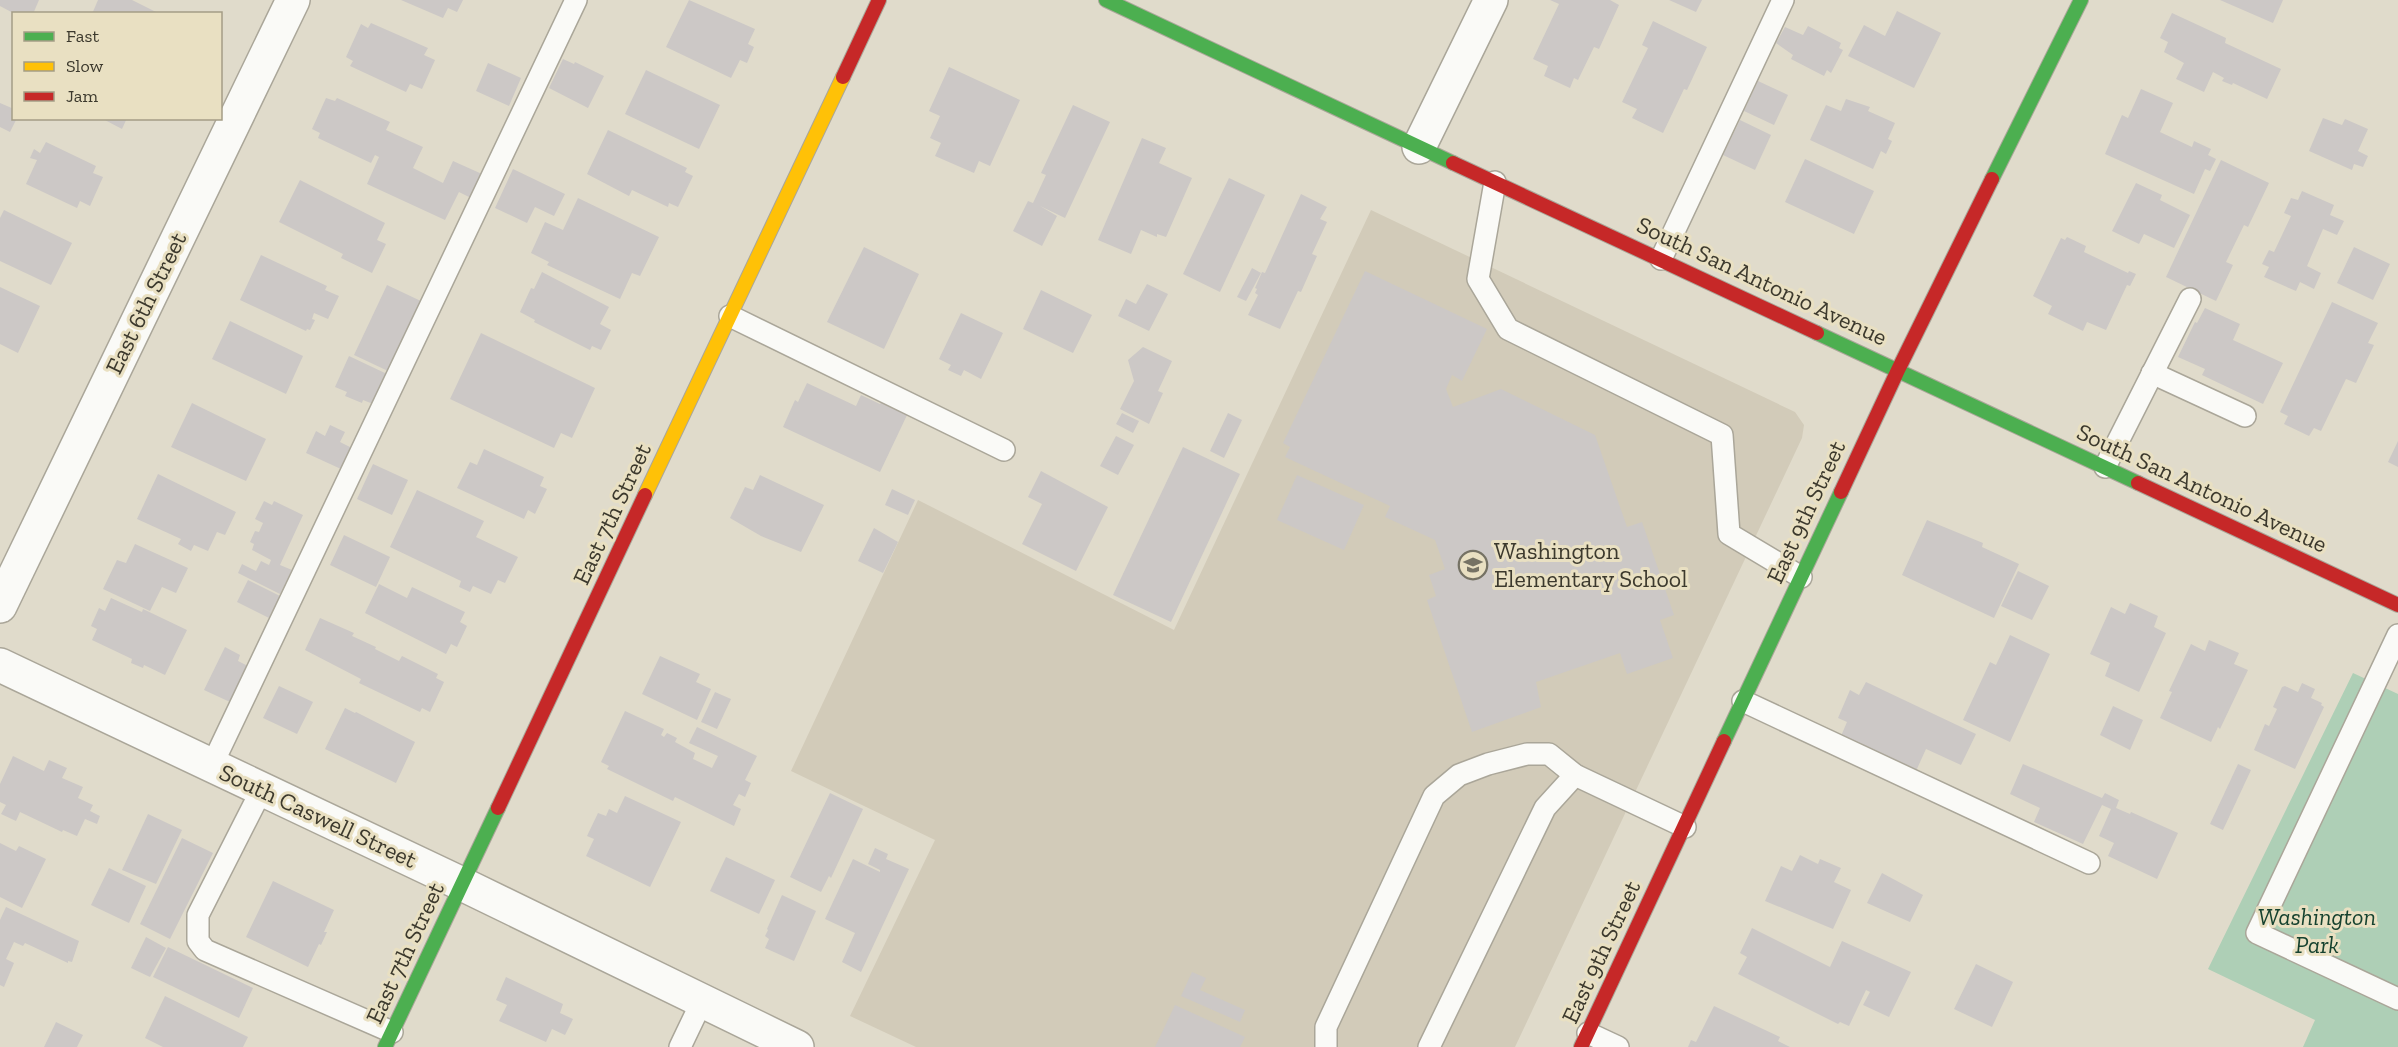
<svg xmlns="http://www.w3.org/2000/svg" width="2398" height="1047" font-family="'Zilla Slab',serif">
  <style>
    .commercial { fill: #d2cbb9 }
    .green { fill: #aecfb6 }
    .building { fill: #ccc8c6 }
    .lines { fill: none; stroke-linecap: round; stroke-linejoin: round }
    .lane-casing { stroke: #aaa699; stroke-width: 24 }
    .street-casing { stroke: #aaa699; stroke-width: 36 }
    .fast-casing { stroke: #aaa699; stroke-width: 16 }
    .slow-casing { stroke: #aaa699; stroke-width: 16 }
    .jam-casing { stroke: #aaa699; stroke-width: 16 }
    .lane { stroke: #fafaf7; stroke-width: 21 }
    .street { stroke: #fafaf7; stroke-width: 33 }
    .fast { stroke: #4caf50; stroke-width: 14 }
    .slow { stroke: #ffc107; stroke-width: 14 }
    .jam { stroke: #c62828; stroke-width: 14 }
    .labels { text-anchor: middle; stroke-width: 6; stroke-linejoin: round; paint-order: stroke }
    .street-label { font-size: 24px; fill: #3c392d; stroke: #e9e0c2 }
    .poi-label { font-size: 24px; fill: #3c392d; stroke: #e9e0c2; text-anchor: start }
    .park-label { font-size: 24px; font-style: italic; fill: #16422f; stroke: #e9e0c2 }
  </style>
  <rect width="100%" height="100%" fill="#e0dbcb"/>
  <path class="commercial" d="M1371 210 1795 412 1804 425 1802 438 1515 1047H916L850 1016 935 840 791 771 918 500 1174 630Z"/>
  <path class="green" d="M2353 673 2398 694V1047H2303L2315 1020 2208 969Z"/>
  <g class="building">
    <path d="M0 0H39L33 14H15L0 6Z"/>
    <path d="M98 0H132L160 14H92Z"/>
    <path d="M401 0H463L457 12 448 8 443 18Z"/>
    <path d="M689 0 755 29 748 44 754 47 747 63 740 60 731 78 666 47Z"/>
    <path d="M1550 0H1610L1619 5 1599 49 1594 47 1578 80 1574 78 1570 88 1544 76 1548 66 1533 59 1559 4Z"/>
    <path d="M1669 0H1702L1696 12Z"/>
    <path d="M2220 0H2283L2273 23Z"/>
    <path d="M1897 11 1941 33 1914 88 1848 56 1864 25 1885 36Z"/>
    <path d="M2172 13 2226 38 2225 43 2281 69 2267 99 2233 83 2232 85 2222 81 2224 78 2213 72 2204 92 2176 79 2184 63 2164 52 2168 42 2160 38Z"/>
    <path d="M1653 21 1707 47 1687 90 1684 89 1663 133 1632 118 1637 109 1622 102 1648 48 1642 45Z"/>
    <path d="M371 23 428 48 424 55 435 60 422 89 410 84 406 92 350 66 353 61 346 57 361 24 368 28Z"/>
    <path d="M1808 26 1841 43 1839 48 1843 50 1831 73 1827 70 1824 76 1791 59 1793 55 1776 43 1785 27 1803 35Z"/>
    <path d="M563 59 574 64 575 62 604 76 588 108 549 88Z"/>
    <path d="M488 63 521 78 509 106 476 91Z"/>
    <path d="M949 67 1020 100 990 166 979 161 974 173 935 156 941 143 930 138 940 116 929 111Z"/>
    <path d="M646 70 720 105 699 149 625 114Z"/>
    <path d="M1758 81 1788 95 1774 125 1744 111Z"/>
    <path d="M2141 89 2173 103 2160 132 2192 147 2194 141 2211 149 2208 155 2216 159 2210 171 2205 169 2194 194 2105 154 2122 115 2128 118Z"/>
    <path d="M326 98 335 101 337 98 390 122 386 130 423 147 413 168 443 183 453 161 482 174 471 198 459 192 445 220 367 184 379 157 375 155 371 163 318 138 320 133 312 129Z"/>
    <path d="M1846 99 1870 107 1868 111 1895 123 1888 139 1892 141 1886 154 1881 151 1873 169 1810 140 1826 105 1841 111Z"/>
    <path d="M0 103 14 109V118H17L10 132 0 127Z"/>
    <path d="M1073 105 1110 122 1065 218 1040 206 1057 216 1042 246 1013 231 1028 201 1033 203 1046 175 1041 173Z"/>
    <path d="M101 118H127L122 129Z"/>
    <path d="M2323 118 2342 125 2345 119 2368 129 2358 151 2368 156 2363 167 2354 164 2352 170 2309 151Z"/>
    <path d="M1740 120 1771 135 1755 170 1723 155Z"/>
    <path d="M608 130 687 168 685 172 693 176 678 207 669 203 668 207 632 190 629 196 587 174Z"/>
    <path d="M1142 138 1166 148 1159 163 1192 178 1166 237 1157 234V237L1141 230 1131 254 1098 240Z"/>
    <path d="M46 142 96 166 93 173 103 177 90 206 80 201 77 208 26 184 37 160 30 158 34 149 40 153Z"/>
    <path d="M1805 159 1874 191 1854 234 1785 202Z"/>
    <path d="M2221 160 2269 183 2248 227 2244 225 2226 262 2233 265 2216 301 2166 277Z"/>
    <path d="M513 169 565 194 554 216 535 207 527 223 495 208Z"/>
    <path d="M1229 178 1265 195 1220 292 1183 274Z"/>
    <path d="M300 180 385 223 377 240 386 244 372 273 341 258 343 254 279 222Z"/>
    <path d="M2136 183 2162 195 2160 200 2190 215 2174 248 2144 234 2139 244 2112 231Z"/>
    <path d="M2302 191 2334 205 2330 215 2344 221 2337 235 2323 229 2307 266 2321 273 2314 289 2300 282 2296 291 2264 277 2269 267 2262 264 2269 250 2274 252 2291 216 2284 213 2291 198 2298 200Z"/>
    <path d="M1301 194 1327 207 1320 219 1327 222 1312 254 1317 256 1301 292 1298 291 1280 329 1248 315 1258 295 1255 293 1257 289 1255 288 1262 272 1265 273Z"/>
    <path d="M578 198 659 237 640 276 632 273 620 299 547 265 549 262 531 253 545 222 563 230Z"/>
    <path d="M4 210 72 243 51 285 0 261V218Z"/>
    <path d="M2067 237 2086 246 2084 252 2128 273 2129 271 2136 274 2130 286 2127 285 2106 330 2087 322 2083 331 2048 314 2052 306 2033 296 2061 238 2065 240Z"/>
    <path d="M864 247 919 274 884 349 827 322Z"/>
    <path d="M2354 247 2390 264 2373 300 2337 283Z"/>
    <path d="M261 255 327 286 325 290 339 296 328 319 314 313 312 319 315 320 310 330 307 329 306 331 240 300Z"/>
    <path d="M1252 268 1261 273 1246 301 1237 297Z"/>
    <path d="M1365 271 1487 329 1462 381 1452 375 1446 389 1453 407 1501 389 1595 435 1627 527 1642 522 1674 615 1660 620 1673 658 1627 674 1620 653 1536 682 1541 707 1472 732 1427 600 1436 596 1429 575 1445 569 1435 540 1385 517 1390 506 1285 457 1290 447 1283 443Z"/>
    <path d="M542 272 609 307 600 324 611 330 601 350 592 346 590 350 534 322 535 320 520 312 531 288 534 289Z"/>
    <path d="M1147 284 1168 294 1149 331 1118 316 1126 299 1136 304Z"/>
    <path d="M387 285 423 302 388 371 354 355Z"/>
    <path d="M0 287 40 306 18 353 0 344Z"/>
    <path d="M1041 290 1092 315 1073 353 1023 329Z"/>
    <path d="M2332 302 2378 323 2368 343 2374 345 2356 383 2346 379 2321 431 2314 428 2309 436 2284 424 2288 416 2280 412Z"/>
    <path d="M2205 308 2240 324 2233 340 2283 363 2263 404 2202 375 2205 369 2178 357 2195 322 2197 323Z"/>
    <path d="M961 313 1003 333 981 379 964 370 961 376 948 370 951 365 939 359Z"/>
    <path d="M230 321 303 356 286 394 212 359Z"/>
    <path d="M481 333 595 388 572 438 561 433 554 448 450 399Z"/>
    <path d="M1143 347 1172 361 1158 391 1163 393 1149 424 1120 409 1134 381 1128 360Z"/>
    <path d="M349 356 387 374 373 404 363 400 362 403 345 396 347 392 335 387Z"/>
    <path d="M807 383 856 406 861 395 880 404 882 401 908 413 880 472 783 427 795 400 798 402Z"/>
    <path d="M192 403 266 439 246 481 171 447Z"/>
    <path d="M1122 413 1139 421 1133 433 1116 424Z"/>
    <path d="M1228 413 1242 420 1224 458 1210 451Z"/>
    <path d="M330 425 345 432 340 442 352 448 341 469 306 453 316 431 325 436Z"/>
    <path d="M1116 436 1134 445 1118 475 1100 466Z"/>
    <path d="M2398 441V467L2388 462Z"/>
    <path d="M1183 447 1240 474 1171 622 1113 595Z"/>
    <path d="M484 449 544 477 540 486 547 489 535 514 528 510 524 519 457 488 470 462 477 465Z"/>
    <path d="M373 464 408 480 392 515 357 499Z"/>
    <path d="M1041 471 1108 507 1076 571 1022 544 1042 504 1028 497Z"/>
    <path d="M158 474 236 512 225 535 217 532 208 551 194 545 191 551 178 544 181 539 137 519Z"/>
    <path d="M760 475 824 505 801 552 761 536 730 518 745 487 753 490Z"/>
    <path d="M1297 475 1364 505 1344 550 1277 520Z"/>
    <path d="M892 489 915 500 908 515 885 505Z"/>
    <path d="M417 490 484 521 476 537 518 557 505 583 498 580 491 594 473 586 470 592 459 587 461 581 390 547Z"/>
    <path d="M264 501 272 505 274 501 303 515 280 565 292 570 280 594 238 573 242 564 256 571 261 561 269 565 271 560 252 550 254 544 250 542 255 531 259 532 263 523 255 519Z"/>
    <path d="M1927 520 1983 543 1982 547 2019 564 1994 618 1902 575Z"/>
    <path d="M874 528 898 542 883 573 858 561Z"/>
    <path d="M344 535 390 557 376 587 330 565Z"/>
    <path d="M135 544 188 568 176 593 162 587 150 611 103 589 117 560 126 563Z"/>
    <path d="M2018 571 2049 586 2032 620 2001 606Z"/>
    <path d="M248 580 280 596 269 618 237 602Z"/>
    <path d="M379 584 407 598 412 587 465 612 460 622 467 626 457 647 451 644 446 654 365 613Z"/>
    <path d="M111 598 142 612 143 609 187 630 165 675 144 665 143 668 131 663 132 659 92 640 97 629 91 626 99 608 105 611Z"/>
    <path d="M2130 603 2158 616 2154 627 2166 633 2139 692 2105 676 2110 663 2090 654 2111 607 2125 614Z"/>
    <path d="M320 618 354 633 352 636 376 647 375 649 399 661 402 656 438 674 436 678 444 682 430 712 422 708 420 712 359 683 361 679 305 650Z"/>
    <path d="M2010 635 2050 654 2010 742 1963 720 1990 662 1996 665Z"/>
    <path d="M2209 640 2239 653 2234 664 2248 670 2220 729 2218 727 2211 742 2160 718 2172 692 2169 691 2191 644 2205 651Z"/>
    <path d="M225 647 240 655 238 661 248 666 230 702 204 690Z"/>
    <path d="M660 656 700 674 696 682 711 689 697 720 642 694Z"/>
    <path d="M1866 682 1976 734 1961 765 1926 749 1916 771 1841 736 1847 722 1838 718 1850 690 1859 695Z"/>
    <path d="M2302 683 2315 689 2311 698 2322 703 2321 705 2324 707 2295 769 2254 750 2265 724 2269 726 2277 709 2273 707 2282 687 2285 686 2298 692Z"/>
    <path d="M279 686 313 702 297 734 263 718Z"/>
    <path d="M715 692 731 699 717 729 701 722Z"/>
    <path d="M2113 706 2143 720 2130 750 2100 735Z"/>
    <path d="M345 708 355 713 356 712 415 742 396 783 325 749Z"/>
    <path d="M625 711 664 729 661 735 664 737 667 733 677 738 675 742 695 753 693 759 712 768 718 756 689 743 697 727 757 756 745 780 751 783 745 797 739 794 733 805 741 809 734 826 675 797 673 801 607 769 609 766 601 762Z"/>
    <path d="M13 756 44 771 49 760 67 768 62 778 83 787 78 798 93 805 90 811 100 816 97 824 85 819 77 836 63 830 62 832 20 812 16 821 1 814 6 805 0 802V784Z"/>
    <path d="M2023 764 2102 798 2105 793 2119 800 2116 808 2130 814 2131 812 2178 833 2157 879 2108 856 2114 843 2099 836 2111 809 2102 805 2083 844 2034 822 2040 808 2010 794Z"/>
    <path d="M2238 764 2251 770 2223 830 2210 824Z"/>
    <path d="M830 793 863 809 831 878 829 876 821 892 790 877Z"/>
    <path d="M625 796 681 822 650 887 586 856 594 839 587 836 598 813 606 816 609 809 617 813Z"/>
    <path d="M148 814 182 830 156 884 122 870Z"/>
    <path d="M182 838 213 853 170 939 140 924Z"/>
    <path d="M0 843 16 851 19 846 46 859 22 908 0 897Z"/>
    <path d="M875 848 888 854 886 859 909 869 861 972 842 962 855 933 825 919 853 859 880 872V870L868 864Z"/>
    <path d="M1800 855 1818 864 1820 859 1841 868 1834 882 1851 890 1833 929 1765 901 1781 866 1792 871Z"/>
    <path d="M726 857 775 880 759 914 710 891Z"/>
    <path d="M109 868 146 886 129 923 91 905Z"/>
    <path d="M1882 873 1923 895 1910 922 1867 903Z"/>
    <path d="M273 881 334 910 324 932H327L321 945 319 944 308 967 246 937Z"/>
    <path d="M782 895 816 911 794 961 765 948 769 939 765 936 768 930 767 929Z"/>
    <path d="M6 907 79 941 72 962 68 961V963L25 943 23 946 14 942 6 959 14 963 4 987 0 985V920Z"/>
    <path d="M1752 928 1830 967 1842 941 1911 972 1889 1017 1863 1005 1870 992 1866 990 1849 1026 1840 1022 1838 1024 1738 974 1747 957 1740 953Z"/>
    <path d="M146 937 166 948 150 977 131 968Z"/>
    <path d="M168 947 253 988 239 1018 153 977Z"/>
    <path d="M1976 964 2013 982 1992 1027 1954 1009Z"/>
    <path d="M1192 972 1206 978 1200 990 1245 1010 1240 1022 1181 996Z"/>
    <path d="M506 977 563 1004 560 1013 573 1019 565 1035 552 1029 546 1042 499 1021 507 1005 496 1000Z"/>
    <path d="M165 996 248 1037 243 1047H163L145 1038Z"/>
    <path d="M1175 1005 1245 1037 1240 1047H1155Z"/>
    <path d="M1714 1006 1780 1037 1778 1041 1790 1047H1688L1691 1040 1696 1042Z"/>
    <path d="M56 1022 83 1035 77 1047H44Z"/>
  </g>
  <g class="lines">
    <g class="lane-casing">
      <g id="lane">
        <path d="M1495 182 1478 279 1508 329 1722 435 1729 534 1801 577"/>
        <path d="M1661 259 1783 0"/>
        <path d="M730 316 1004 450"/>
        <path d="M2152 373 2245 416"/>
        <path d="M2105 467 2190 299"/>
        <path d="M2398 635 2257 933 2398 999"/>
        <path d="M1743 701 2089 863"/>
        <path d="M212 765 576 0"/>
        <path d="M262 789 198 915V941L205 950 392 1032"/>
        <path d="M1588 1033 1618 1047"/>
        <path d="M680 1047 702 1001"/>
        <path d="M1326 1047V1027L1434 796 1459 775 1488 764 1527 754H1549L1575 775 1685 827"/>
        <path d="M1429 1047 1545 808 1575 775"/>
      </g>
    </g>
    <g class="street-casing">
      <g id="street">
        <path d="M1419 147 1491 0"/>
        <path d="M0 606 293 0"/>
        <path d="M0 665 462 884 797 1047"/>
      </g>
    </g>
    <g class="fast-casing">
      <g id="fast">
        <path d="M1106 0 1453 163"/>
        <path d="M1992 179 2081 0"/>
        <path d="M1817 333 2138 483"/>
        <path d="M1724 741 1841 492"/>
        <path d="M385 1047 498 808"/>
      </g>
    </g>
    <g class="slow-casing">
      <path id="slow" d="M645 495 843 77"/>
    </g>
    <g class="jam-casing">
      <g id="jam">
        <path d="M843 77 879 0"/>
        <path d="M1453 163 1817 333"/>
        <path d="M2138 483 2398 605"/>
        <path d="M1841 492 1898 370 1992 179"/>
        <path d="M498 808 645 495"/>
        <path d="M1581 1047 1724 741"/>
      </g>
    </g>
    <use href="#lane" class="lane"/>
    <use href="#street" class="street"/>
    <use href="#fast" class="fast"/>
    <use href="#slow" class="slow"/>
    <use href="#jam" class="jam"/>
  </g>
  <defs>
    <g id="school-ring" transform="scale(1.5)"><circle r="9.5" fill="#e9e0c2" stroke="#757264" stroke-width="1.5"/><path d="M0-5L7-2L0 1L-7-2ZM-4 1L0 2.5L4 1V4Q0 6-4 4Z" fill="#757264"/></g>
  </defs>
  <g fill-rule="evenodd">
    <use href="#school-ring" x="1473" y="565"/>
  </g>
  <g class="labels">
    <g class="street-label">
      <text transform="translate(1762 281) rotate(25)" y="8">South San Antonio Avenue</text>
      <text transform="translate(146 303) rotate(-64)" y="8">East 6th Street</text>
      <text transform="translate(2202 488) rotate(25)" y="8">South San Antonio Avenue</text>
      <text transform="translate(1806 512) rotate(-65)" y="8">East 9th Street</text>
      <text transform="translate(612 514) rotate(-65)" y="8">East 7th Street</text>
      <text transform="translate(318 816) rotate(25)" y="8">South Caswell Street</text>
      <text transform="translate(1601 952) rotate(-65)" y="8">East 9th Street</text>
      <text transform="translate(405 953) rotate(-65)" y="8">East 7th Street</text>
    </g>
    <g class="poi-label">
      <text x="1494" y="559">Washington<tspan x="1494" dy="28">Elementary School</tspan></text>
    </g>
    <g class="park-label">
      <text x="2317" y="925">Washington<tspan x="2317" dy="28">Park</tspan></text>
    </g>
  </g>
  <rect x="12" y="12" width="210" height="108" fill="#e9e0c2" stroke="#a49d86" stroke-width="1.5"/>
  <rect x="24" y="32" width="30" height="9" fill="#4caf50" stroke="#a49d86" stroke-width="1.5"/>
  <text x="66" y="42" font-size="18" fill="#3c392d">Fast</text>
  <rect x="24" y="62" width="30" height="9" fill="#ffc107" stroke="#a49d86" stroke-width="1.5"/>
  <text x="66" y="72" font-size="18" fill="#3c392d">Slow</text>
  <rect x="24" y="92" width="30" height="9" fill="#c62828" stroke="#a49d86" stroke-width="1.5"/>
  <text x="66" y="102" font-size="18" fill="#3c392d">Jam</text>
</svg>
